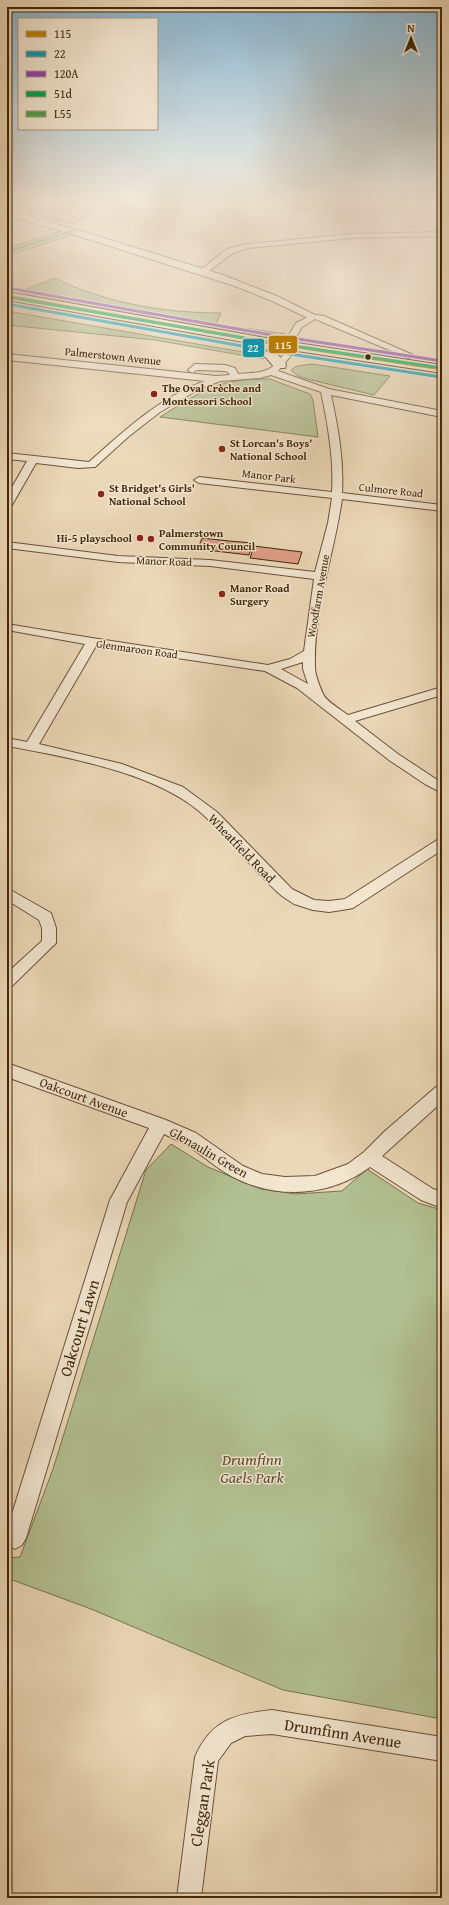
<svg xmlns="http://www.w3.org/2000/svg" width="449" height="1905" font-family="'Gentium Book Plus',serif">
  <style>
    .green { fill: #b2c093; stroke: #7a734e }
    .building { fill: #e09e88; stroke: #41260a }
    .lines { fill: none; stroke-linecap: round; stroke-linejoin: round }
    .minor-casing { stroke: #6c5236; stroke-width: 2 }
    .tertiary-casing { stroke: #6c5236; stroke-width: 2 }
    .secondary-casing { stroke: #41260a; stroke-width: 2 }
    .minor { fill: #f2e6d1; fill-rule: evenodd }
    .tertiary { fill: #f2e6d1; fill-rule: evenodd }
    .secondary { fill: #f2e6d1; fill-rule: evenodd }
    .bus-1-casing { stroke: #f2e6d1; stroke-width: 4.5 }
    .bus-2-casing { stroke: #f2e6d1; stroke-width: 4.5 }
    .bus-3-casing { stroke: #f2e6d1; stroke-width: 4.5 }
    .bus-4-casing { stroke: #f2e6d1; stroke-width: 4.5 }
    .bus-5-casing { stroke: #f2e6d1; stroke-width: 4.5 }
    .bus-1 { stroke: #c08003; stroke-width: 3 }
    .bus-2 { stroke: #069cba; stroke-width: 3 }
    .bus-3 { stroke: #8e44ad; stroke-width: 3 }
    .bus-4 { stroke: #00a651; stroke-width: 3 }
    .bus-5 { stroke: #53a04d; stroke-width: 3 }
    .bus-dot { fill: #41260a; stroke: #f2e6d1; stroke-width: 1.5 }
    .poi-dot { fill: #8f2418; stroke: #f2e6d1; stroke-width: 1.5 }
    .labels { text-anchor: middle; stroke-width: 3; stroke-linejoin: round; paint-order: stroke }
    .far-street-label { font-size: 11px; fill: #41260a; stroke: #f2e6d1 }
    .far-poi-label { font-size: 11px; font-weight: bold; fill: #41260a; stroke: #f2e6d1; text-anchor: start }
    .street-label { font-size: 13px; fill: #41260a; stroke: #f2e6d1 }
    .near-street-label { font-size: 16px; fill: #41260a; stroke: #f2e6d1 }
    .near-park-label { font-size: 16px; font-style: italic; fill: #5d4c2c; stroke: #f2e6d1 }
    .line-badge { stroke: #f2e6d1; stroke-width: 1.5 }
    .badge-label { font-size: 11px; text-anchor: middle; font-weight: bold; fill: #fff }
  </style>
  <rect width="100%" height="100%" fill="#ebd8b8"/>
  <filter id="stains"><feTurbulence type="fractalNoise" baseFrequency=".005" numOctaves="4"/><feColorMatrix values="0 0 0 0 .2 0 0 0 0 .09 0 0 0 0 .02 0 0 0 .5 -.17"/></filter>
  <radialGradient id="worn" r=".72"><stop offset=".6" stop-color="#630" stop-opacity="0"/><stop offset="1" stop-color="#630" stop-opacity=".3"/></radialGradient>
  <g class="green">
    <path d="M193 200H338L343 207H315L309 210Z"/>
    <path d="M55 278C105 303 165 313 221 313L216 324 286 334 283 339 279 340 7 293V288L22 291Z"/>
    <path d="M7 311 266 356 263 359 155 340 7 325Z"/>
    <path d="M312 364 390 376 374 395 307 379 298 376 291 370 297 366Z"/>
    <path d="M270 379 310 394 313 400 318 437 160 417C202 391 218 378 270 379Z"/>
    <path d="M171 1144 208 1167 261 1189 295 1194 342 1191 367 1169 418 1203 442 1210V1719L283 1690 91 1609 7 1578V1558L20 1557 53 1469 146 1170Z"/>
  </g>
  <g class="building">
    <path d="M71 207 94 212 73 224 27 213 28 210Z"/>
    <path d="M202 538 229 541 253 543 249 555 198 549Z"/>
    <path d="M254 546 302 552 298 564 250 558Z"/>
  </g>
  <g class="lines">
    <g class="minor-casing">
      <g id="minor">
        <path d="M7 200H17L7 205Z"/>
        <path d="M442 232V236L351 238 248 248 233 253 205 274H199L198 272 227 249 248 244 351 234Z"/>
        <path d="M309 314 324 316 413 355 409 358 406 357 315 319 302 327 294 340 299 346 278 371 329 389 442 411V417L331 395C338 427 344 460 342 493L442 505V511L342 499C334 555 313 611 315 668 315 675 320 687 323 694 326 701 341 710 348 715L442 687V695L355 721 398 754 442 783V793L425 784 389 760 297 688 265 671 96 646 39 744 122 764 183 787 217 812 292 889 314 900 329 901 345 899 437 840 442 838V850L353 908 348 909 329 912 313 910 294 904 282 896C252 870 229 837 199 811 152 772 67 757 7 746V738L27 742 85 644 7 630V624L92 638 268 665 290 659 304 651 314 579 210 566 118 562 7 548V542L118 556 210 560 315 572 328 523 332 498 199 483 194 480 199 477 332 492C334 459 328 425 321 392L271 375 260 378 221 381 201 388 160 412 128 437 95 467 78 468 36 463 12 505 7 508V496L27 461 7 459V453L89 462C124 431 160 397 205 381L7 360V354L216 376 230 375 228 372 225 371 197 370 192 373 188 370 195 364 225 365 235 368 238 374C271 372 270 372 290 346L286 340 296 323 308 317ZM303 662V669L308 684 281 669Z"/>
        <path d="M7 888 51 913 56 928V943L12 986 7 988V973L42 941V928L39 920 7 900Z"/>
        <path d="M7 1063 166 1120 196 1133 243 1166 262 1174 285 1177 315 1176 348 1164 364 1152 385 1131 436 1087 442 1085V1102L382 1156 433 1189 442 1192V1208L421 1200 370 1167C330 1197 276 1200 231 1176 214 1167 200 1152 183 1143 177 1140 170 1137 164 1134L127 1202 26 1538 22 1545 15 1549 8 1545 7 1530 110 1200 149 1128 7 1077Z"/>
        <path d="M272 1710 442 1737V1761L272 1734 245 1736 231 1743 218 1761 201 1898H177L195 1757C211 1720 235 1714 272 1710Z"/>
      </g>
    </g>
    <g class="tertiary-casing">
      <path id="tertiary" d="M7 210 88 233 223 275 279 297 317 316 312 319 308 318 272 301 235 286 72 234 7 255V249L63 231 7 216Z"/>
    </g>
    <g class="secondary-casing">
      <g id="secondary">
        <path d="M7 292 271 339 442 365V373L271 347 7 300Z"/>
        <path d="M266 346 270 347 285 362 286 365 285 368H275L262 353 260 350 262 347Z"/>
      </g>
    </g>
    <use href="#minor" class="minor"/>
    <use href="#tertiary" class="tertiary"/>
    <use href="#secondary" class="secondary"/>
    <g class="bus-1-casing">
      <path id="bus-1" d="M7 296 271 343 442 369"/>
    </g>
    <g class="bus-2-casing">
      <path id="bus-2" d="M7 304 270 351 441 377"/>
    </g>
    <g class="bus-3-casing">
      <path id="bus-3" d="M8 288 272 335 442 361"/>
    </g>
    <g class="bus-4-casing">
      <path id="bus-4" d="M8 297 267 342 442 368"/>
    </g>
    <g class="bus-5-casing">
      <path id="bus-5" d="M7 252 72 231"/>
    </g>
    <use href="#bus-1" class="bus-1"/>
    <use href="#bus-2" class="bus-2"/>
    <use href="#bus-3" class="bus-3"/>
    <use href="#bus-4" class="bus-4"/>
    <use href="#bus-5" class="bus-5"/>
  </g>
  <linearGradient id="sky" x2="0" y2="1"><stop stop-color="#88b6d2"/><stop offset="0.43" stop-color="#f6eddf"/><stop offset="1" stop-color="#f6eddf" stop-opacity="0"/></linearGradient>
  <rect width="449" height="467" fill="url(#sky)"/>
  <circle class="bus-dot" cx="368" cy="357" r="3.5"/>
  <g class="poi-dot">
    <circle cx="154" cy="394" r="4"/>
    <circle cx="222" cy="449" r="4"/>
    <circle cx="101" cy="494" r="4"/>
    <circle cx="140" cy="538" r="4"/>
    <circle cx="151" cy="539" r="4"/>
    <circle cx="222" cy="594" r="4"/>
  </g>
  <g class="labels">
    <g class="far-street-label">
      <text transform="translate(113 356) rotate(6)" y="4">Palmerstown Avenue</text>
      <text transform="translate(269 476) rotate(7)" y="4">Manor Park</text>
      <text transform="translate(391 490) rotate(6)" y="4">Culmore Road</text>
      <text transform="translate(164 561) rotate(2)" y="4">Manor Road</text>
      <text transform="translate(318 596) rotate(-80)" y="4">Woodfarm Avenue</text>
      <text transform="translate(137 649) rotate(8)" y="4">Glenmaroon Road</text>
    </g>
    <g class="far-poi-label">
      <text x="162" y="392">The Oval Crèche and<tspan x="162" dy="13">Montessori School</tspan></text>
      <text x="230" y="447">St Lorcan's Boys'<tspan x="230" dy="13">National School</tspan></text>
      <text x="109" y="492">St Bridget's Girls'<tspan x="109" dy="13">National School</tspan></text>
      <text x="159" y="537">Palmerstown<tspan x="159" dy="13">Community Council</tspan></text>
      <text x="132" y="542" text-anchor="end">Hi-5 playschool</text>
      <text x="230" y="592">Manor Road<tspan x="230" dy="13">Surgery</tspan></text>
    </g>
    <g class="street-label">
      <text transform="translate(242 848) rotate(46)" y="5">Wheatfield Road</text>
      <text transform="translate(84 1097) rotate(20)" y="5">Oakcourt Avenue</text>
      <text transform="translate(209 1152) rotate(30)" y="5">Glenaulin Green</text>
    </g>
    <g class="near-street-label">
      <text transform="translate(79 1328) rotate(-73)" y="6">Oakcourt Lawn</text>
      <text transform="translate(343 1733) rotate(9)" y="6">Drumfinn Avenue</text>
      <text transform="translate(202 1803) rotate(-81)" y="6">Cleggan Park</text>
    </g>
    <g class="near-park-label">
      <text x="252" y="1465">Drumfinn<tspan x="252" dy="18">Gaels Park</tspan></text>
    </g>
  </g>
  <g class="line-badge">
    <rect x="268" y="335" width="30" height="19" rx="4" fill="#c08003"/>
    <rect x="242" y="338" width="23" height="20" rx="4" fill="#069cba"/>
  </g>
  <g class="badge-label">
    <text x="283" y="349">115</text>
    <text x="253" y="352">22</text>
  </g>
  <rect width="449" height="1905" fill="none" stroke="#ebd8b8" stroke-width="24"/>
  <rect x="8" y="8" width="433" height="1889" fill="none" stroke="#41260a" stroke-width="2"/>
  <rect x="12" y="12" width="425" height="1881" fill="none" stroke="#41260a"/>
  <rect x="18" y="18" width="140" height="112" fill="#f2e6d1" stroke="#ab9981"/>
  <rect x="26" y="31" width="20" height="6" fill="#c08003" stroke="#ab9981"/>
  <text x="54" y="38" font-size="12" fill="#41260a">115</text>
  <rect x="26" y="51" width="20" height="6" fill="#069cba" stroke="#ab9981"/>
  <text x="54" y="58" font-size="12" fill="#41260a">22</text>
  <rect x="26" y="71" width="20" height="6" fill="#8e44ad" stroke="#ab9981"/>
  <text x="54" y="78" font-size="12" fill="#41260a">120A</text>
  <rect x="26" y="91" width="20" height="6" fill="#00a651" stroke="#ab9981"/>
  <text x="54" y="98" font-size="12" fill="#41260a">51d</text>
  <rect x="26" y="111" width="20" height="6" fill="#53a04d" stroke="#ab9981"/>
  <text x="54" y="118" font-size="12" fill="#41260a">L55</text>
  <g transform="translate(411 38)" stroke="#f2e6d1" stroke-width="3" paint-order="stroke">
  <path d="M0-3L7 15L0 10L-7 15Z" fill="#41260a"/>
  <text y="-6" font-size="11" font-weight="bold" text-anchor="middle" fill="#41260a">N</text>
  </g>
  <rect width="100%" height="100%" filter="url(#stains)"/>
  <rect width="100%" height="100%" fill="url(#worn)"/>
</svg>
